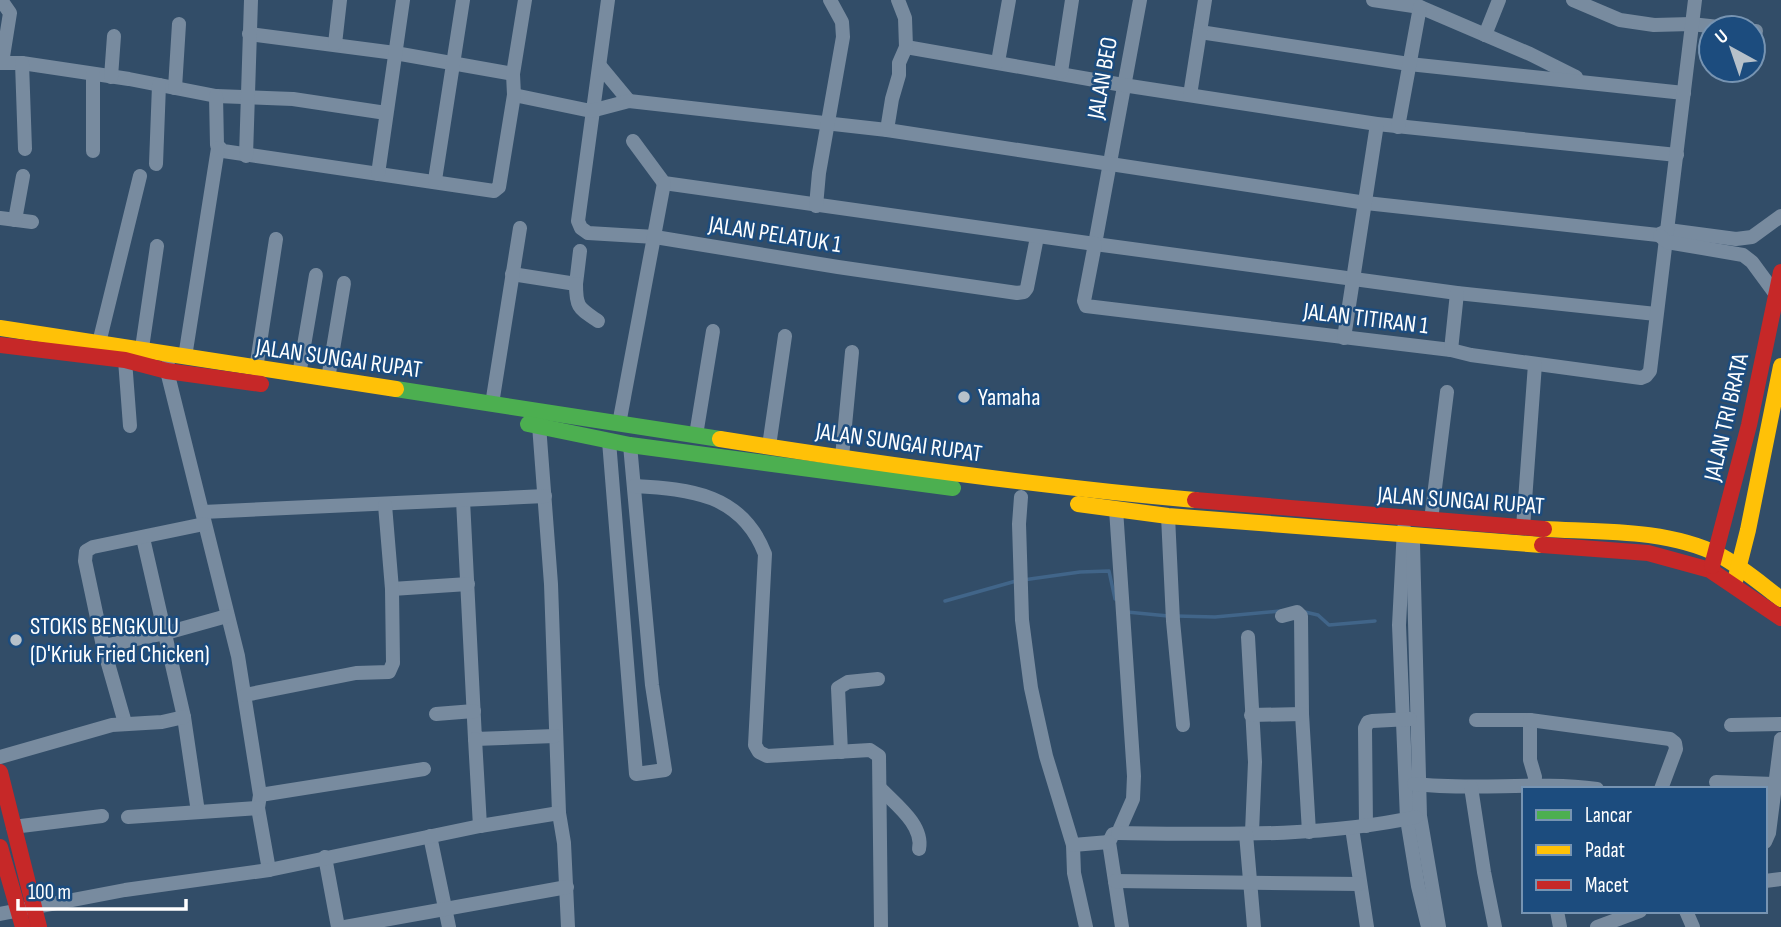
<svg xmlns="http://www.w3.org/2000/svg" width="1781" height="927" font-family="'Sofia Sans Condensed',sans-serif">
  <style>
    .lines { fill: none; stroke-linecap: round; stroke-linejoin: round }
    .stream { stroke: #416589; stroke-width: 3.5 }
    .street { stroke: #788b9f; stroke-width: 14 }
    .fast { stroke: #4caf50; stroke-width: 16 }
    .slow { stroke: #ffc107; stroke-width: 16 }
    .jam { stroke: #c62828; stroke-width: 16 }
    .poi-dot { fill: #b7c1ca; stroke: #1c4c7e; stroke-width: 2.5 }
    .labels { text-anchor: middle; stroke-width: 5; stroke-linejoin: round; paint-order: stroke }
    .street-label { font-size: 24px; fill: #fff; stroke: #1c4c7e }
    .poi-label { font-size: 24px; fill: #fff; stroke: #1c4c7e; text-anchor: start }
  </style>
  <rect width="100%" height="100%" fill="#324d68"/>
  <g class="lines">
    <g class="stream">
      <path d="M1023 580 1080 572 1109 571 1115 599"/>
      <path d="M945 601 1016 581"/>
      <path d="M1127 612 1168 616"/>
      <path d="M1305 612 1318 615 1329 625 1375 621"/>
      <path d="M1176 616 1215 617 1280 611"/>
    </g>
    <g class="street">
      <path d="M1 0 10 13 2 63"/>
      <path d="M608 0 578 221 581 228 588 233 655 237 838 267 1017 293 1024 292 1027 288 1037 237"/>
      <path d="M1140 0 1095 244 1457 293 1656 314"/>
      <path d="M1373 0 1420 7 1530 54 1576 77"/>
      <path d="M1573 0 1620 20 1654 25 1691 24 1728 28"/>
      <path d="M1753 31H1756"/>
      <path d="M1200 32 1409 64 1684 93"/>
      <path d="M249 34 395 53 513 74"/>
      <path d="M1485 35 1499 0"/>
      <path d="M335 44 340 0"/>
      <path d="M906 47 1123 85 1377 124 1677 155"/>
      <path d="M998 62 1009 0"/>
      <path d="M0 63H22L129 79 216 96 293 99 386 113"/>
      <path d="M22 63 25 149"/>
      <path d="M600 66 629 101"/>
      <path d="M1061 72 1072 0"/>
      <path d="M111 77 114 36"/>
      <path d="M175 88 179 24"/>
      <path d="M514 95 591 111 629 101 887 130 1366 203 1658 235 1668 230 1736 239 1752 237 1781 216"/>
      <path d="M1190 95 1205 0"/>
      <path d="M216 96 217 145 223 151 494 191 499 187 514 95 513 74 525 0"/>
      <path d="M1398 127 1420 7"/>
      <path d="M887 130 892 99 899 75V63L906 47 905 18 898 0"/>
      <path d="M633 141 664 183 1095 244 1084 301 1086 306 1451 350 1471 355 1641 378 1646 376 1650 371 1695 0"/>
      <path d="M93 151V74"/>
      <path d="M246 156 251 0"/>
      <path d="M156 164 159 85"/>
      <path d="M378 174 403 0"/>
      <path d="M435 180 463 0"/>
      <path d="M816 206 819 173 843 37 842 22 830 0"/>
      <path d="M0 218 32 222"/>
      <path d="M15 220 23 176"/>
      <path d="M1660 236 1667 242 1743 255 1752 262 1777 296"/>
      <path d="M512 274 576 284 580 251"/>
      <path d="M576 284C576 308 579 308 598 321"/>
      <path d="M1344 338 1377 124"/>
      <path d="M99 343 140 176"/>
      <path d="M142 348 157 246"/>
      <path d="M1451 350 1457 293"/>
      <path d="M185 357 218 148"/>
      <path d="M125 360 130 426"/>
      <path d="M168 365 167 371 238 656 260 795 258 808 269 870"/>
      <path d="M256 369 276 239"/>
      <path d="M299 375 316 275"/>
      <path d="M328 379 344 283"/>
      <path d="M492 404 520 228"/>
      <path d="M619 424 664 183"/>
      <path d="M539 425 551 584 559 813 564 843 568 927"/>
      <path d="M696 435 713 331"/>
      <path d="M609 441 636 774 665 770 652 685 630 445"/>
      <path d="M769 446 785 336"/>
      <path d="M842 457 852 352"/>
      <path d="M634 486C691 489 742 494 765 554L755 745 759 752 767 756 870 750 879 756 881 927"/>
      <path d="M1021 497 1019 524 1022 620 1031 688 1046 756 1073 845 1074 873 1086 927"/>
      <path d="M463 500 475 739 555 736"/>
      <path d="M1116 509 1134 776 1133 799 1118 833 1113 834 1109 842 1122 927"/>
      <path d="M203 512 545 496"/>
      <path d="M1168 516 1173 621 1183 725"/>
      <path d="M1431 520 1447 392"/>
      <path d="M1404 528 1399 625 1407 819 1418 886 1428 927"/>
      <path d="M1523 528 1535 364"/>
      <path d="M143 538 184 717 198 812"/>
      <path d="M1413 544 1420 816 1439 927"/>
      <path d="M392 589 468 584"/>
      <path d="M1282 616 1297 612 1301 616 1302 714 1309 832"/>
      <path d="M1248 637 1255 762 1252 832"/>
      <path d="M103 646 166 633 227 616"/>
      <path d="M245 695 356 673 389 672 393 663 392 589 385 505"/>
      <path d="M436 714 474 711"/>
      <path d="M1251 715 1302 714"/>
      <path d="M1476 720H1530V760L1535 777 1534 789"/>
      <path d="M1530 720 1670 739 1675 743 1676 749 1661 789"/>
      <path d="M125 723 103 646 85 561 86 551 93 547 204 524"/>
      <path d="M1731 725 1781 724"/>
      <path d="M475 739 480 826"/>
      <path d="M841 752 838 688 848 682 878 679"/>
      <path d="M0 757 112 725 162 722 184 717"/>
      <path d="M1716 782 1774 784"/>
      <path d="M1414 784C1475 791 1536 781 1597 789"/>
      <path d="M1471 787 1484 872 1495 927"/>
      <path d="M880 788C895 804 924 825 919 849"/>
      <path d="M260 795 424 769"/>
      <path d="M128 817 258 808"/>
      <path d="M1366 826 1365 728 1368 722 1372 721 1410 719"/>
      <path d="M13 827 102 816"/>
      <path d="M1352 828 1367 927"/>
      <path d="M1118 833C1218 834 1318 838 1416 817"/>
      <path d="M1246 834 1254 927"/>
      <path d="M430 836 449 927"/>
      <path d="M1765 842 1769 833 1781 739"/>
      <path d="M1073 845 1109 842"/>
      <path d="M325 857 338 927"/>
      <path d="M1115 881 1359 884"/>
      <path d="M1765 881 1781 879"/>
      <path d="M1557 911 1560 927"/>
      <path d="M1686 911 1693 927"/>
      <path d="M0 914 125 890 269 870 480 826 559 813"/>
      <path d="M345 927 567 887"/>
      <path d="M1597 927 1640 911"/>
    </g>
    <g class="fast">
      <path d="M396 389 720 439"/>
      <path d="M528 424 630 445 953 488"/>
    </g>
    <g class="slow">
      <path d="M0 328 396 389"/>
      <path d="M720 439C878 464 1036 486 1195 500"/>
      <path d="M1078 504 1168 516 1542 545"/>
      <path d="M1544 529C1601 532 1667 529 1719 555 1742 567 1761 584 1781 599"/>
      <path d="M1735 581 1748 530 1781 366"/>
    </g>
    <g class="jam">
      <path d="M0 345 125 360 167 371 261 384"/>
      <path d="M1195 500 1544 529"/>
      <path d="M1542 545 1648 553 1710 570 1781 618"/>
      <path d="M1712 566 1749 425 1781 272"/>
      <path d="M0 772 39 927"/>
      <path d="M0 847 23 927"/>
    </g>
  </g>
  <g class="poi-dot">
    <circle cx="964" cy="397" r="7"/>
    <circle cx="16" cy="640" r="7"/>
  </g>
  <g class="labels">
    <g class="street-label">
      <text transform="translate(1102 78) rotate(-80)" y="8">JALAN BEO</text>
      <text transform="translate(775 234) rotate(9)" y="8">JALAN PELATUK 1</text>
      <text transform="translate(1366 318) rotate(7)" y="8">JALAN TITIRAN 1</text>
      <text transform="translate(339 358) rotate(8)" y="8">JALAN SUNGAI RUPAT</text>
      <text transform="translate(1726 417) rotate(-77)" y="8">JALAN TRI BRATA</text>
      <text transform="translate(899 442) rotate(8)" y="8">JALAN SUNGAI RUPAT</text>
      <text transform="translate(1461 500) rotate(4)" y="8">JALAN SUNGAI RUPAT</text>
    </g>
    <g class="poi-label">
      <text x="978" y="405">Yamaha</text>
      <text x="30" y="634">STOKIS BENGKULU<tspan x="30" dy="28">(D'Kriuk Fried Chicken)</tspan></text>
    </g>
  </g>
  <rect x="1522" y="787" width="245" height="126" fill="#1c4c7e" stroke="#7794b2" stroke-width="2"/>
  <rect x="1536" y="810" width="35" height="10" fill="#4caf50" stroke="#7794b2" stroke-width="2"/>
  <text x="1585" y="822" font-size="21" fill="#ffffff">Lancar</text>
  <rect x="1536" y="845" width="35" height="10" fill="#ffc107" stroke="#7794b2" stroke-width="2"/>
  <text x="1585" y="857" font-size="21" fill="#ffffff">Padat</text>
  <rect x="1536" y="880" width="35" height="10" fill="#c62828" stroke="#7794b2" stroke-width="2"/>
  <text x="1585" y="892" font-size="21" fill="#ffffff">Macet</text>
  <g transform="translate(1732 49) rotate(320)"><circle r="33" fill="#1c4c7e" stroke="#7794b2" stroke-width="2"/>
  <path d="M0-5L12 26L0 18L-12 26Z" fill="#b7c1ca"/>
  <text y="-10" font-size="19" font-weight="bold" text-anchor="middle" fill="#ffffff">U</text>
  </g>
  <path d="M18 899v10h168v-10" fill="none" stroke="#ffffff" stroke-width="3.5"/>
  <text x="28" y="899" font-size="21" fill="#ffffff" stroke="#1c4c7e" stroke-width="5" paint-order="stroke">100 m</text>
</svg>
